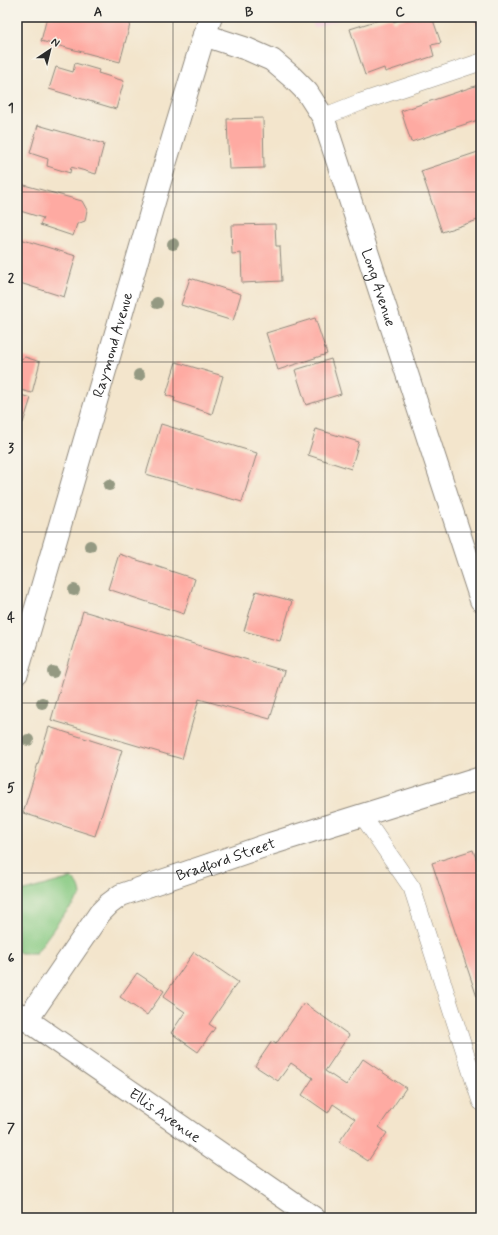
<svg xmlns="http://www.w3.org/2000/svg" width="498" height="1235" font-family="Mynerve,sans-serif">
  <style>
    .built { fill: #f5cfdb }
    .green { fill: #89cb84; stroke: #5a7b58 }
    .building { fill: #feaaa2 }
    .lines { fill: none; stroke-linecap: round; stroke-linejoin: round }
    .service-casing { stroke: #8f887c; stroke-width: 18 }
    .minor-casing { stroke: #8f887c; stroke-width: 24 }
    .tertiary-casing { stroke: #8f887c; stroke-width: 24 }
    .service { stroke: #fff; stroke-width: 17 }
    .minor { stroke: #fff; stroke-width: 22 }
    .tertiary { stroke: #fff; stroke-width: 22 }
    .tree { fill: #949982 }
    .grid { fill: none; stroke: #2b2b2b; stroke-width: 1; stroke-opacity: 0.55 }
    .labels { text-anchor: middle; stroke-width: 3.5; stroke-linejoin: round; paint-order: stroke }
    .street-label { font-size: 15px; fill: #2b2b2b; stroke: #f7f3e8 }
    .neatline { fill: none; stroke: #2b2b2b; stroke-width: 1.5 }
    .grid-label { font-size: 13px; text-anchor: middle; font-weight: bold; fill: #2b2b2b }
  </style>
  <rect width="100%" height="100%" fill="#f7f3e8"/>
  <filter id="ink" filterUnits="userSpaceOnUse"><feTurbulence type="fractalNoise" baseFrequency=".025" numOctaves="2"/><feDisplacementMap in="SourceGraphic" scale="8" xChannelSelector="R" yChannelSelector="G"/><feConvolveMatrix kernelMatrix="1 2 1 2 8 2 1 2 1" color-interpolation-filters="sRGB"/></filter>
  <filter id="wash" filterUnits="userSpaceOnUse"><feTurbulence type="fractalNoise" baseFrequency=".012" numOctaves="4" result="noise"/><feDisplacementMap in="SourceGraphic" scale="16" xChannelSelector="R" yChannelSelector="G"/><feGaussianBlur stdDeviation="0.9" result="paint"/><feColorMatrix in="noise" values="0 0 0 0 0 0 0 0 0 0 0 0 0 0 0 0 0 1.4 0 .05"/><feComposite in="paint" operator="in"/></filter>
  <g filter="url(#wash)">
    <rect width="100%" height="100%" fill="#f3e5cc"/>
    <path class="built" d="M311 17H348L314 28Z"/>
    <path class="green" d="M71 878C78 883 80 887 81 895L62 917 36 953H21L17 951V893Z"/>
    <g id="blocks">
      <g class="building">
        <path d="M47 17H132L120 62 41 41Z"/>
        <path d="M388 17H392L393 22 409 17H432L441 43 431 45 434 56 385 72 384 68 365 75 350 29Z"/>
        <path d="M474 17H481V36Z"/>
        <path d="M75 63 99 70 98 73 124 81 116 109 49 89 56 67 73 72Z"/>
        <path d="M481 84V119L411 142 401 111Z"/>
        <path d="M263 118 264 168 229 169 227 119Z"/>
        <path d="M38 125 104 144 96 174 71 167 70 173 47 166 48 159 30 153Z"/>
        <path d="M481 151V219L442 232 421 171Z"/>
        <path d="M17 183 82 201 87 210 85 221 77 224 73 236 40 225 43 218 17 210Z"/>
        <path d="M275 224 276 246H280L282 281 242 283 241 253 232 254 231 225Z"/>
        <path d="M17 238 76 256 64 297 17 282Z"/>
        <path d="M190 278 241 294 233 321 181 305Z"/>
        <path d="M315 318 327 354 278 370 266 333Z"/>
        <path d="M25 357 40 362 32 393 17 389V361Z"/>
        <path d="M331 359 341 394 306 405 295 370Z"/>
        <path d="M176 362 223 376 212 414 174 401 175 398 166 395Z"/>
        <path d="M17 394 31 398 23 423 17 421Z"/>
        <path d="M161 424 257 453 242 502 146 474Z"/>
        <path d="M316 429 359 442 351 469 308 455Z"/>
        <path d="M119 554 195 579 184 614 108 589Z"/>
        <path d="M256 591 292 601 280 641 244 631Z"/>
        <path d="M83 611 285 671 270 719 199 699 182 759 51 720Z"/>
        <path d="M49 727 122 750 95 836 23 813Z"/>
        <path d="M473 850 480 870 481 869V999L478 1000 432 863Z"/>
        <path d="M194 952 238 982 209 1024 215 1028 198 1052 171 1033 185 1012 163 997Z"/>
        <path d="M137 973 164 991 147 1015 120 997Z"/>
        <path d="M304 1003 349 1035 325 1071 346 1085 363 1059 406 1088 379 1127 387 1133 368 1161 339 1142 355 1119 333 1104 328 1113 302 1095 313 1078 291 1063 278 1081 255 1066 272 1041 276 1044Z"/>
      </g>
    </g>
  </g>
  <g filter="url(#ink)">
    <use href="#blocks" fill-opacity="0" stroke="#8f887c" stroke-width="1"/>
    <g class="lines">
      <g class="service-casing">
        <g id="service">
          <path d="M323 117 361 102 481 62"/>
          <path d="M362 815 412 888 481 1102"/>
        </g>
      </g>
      <g class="minor-casing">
        <g id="minor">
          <path id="s1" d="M204 35 247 49 272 60 292 77 307 92 323 117 481 600"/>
          <path id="s2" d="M17 1013 314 1218"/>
          <path id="s3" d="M27 1020 100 913 109 904 121 895 270 844 481 778"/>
        </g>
      </g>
      <g class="tertiary-casing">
        <g id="tertiary">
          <path id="s4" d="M17 673 163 171 204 35 211 17"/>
        </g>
      </g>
      <use href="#service" class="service"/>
      <use href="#minor" class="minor"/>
      <use href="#tertiary" class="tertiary"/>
    </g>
    <g class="tree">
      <circle cx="173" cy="244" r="6"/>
      <circle cx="157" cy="303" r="6"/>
      <circle cx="139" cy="375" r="6"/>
      <circle cx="109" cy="485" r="6"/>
      <circle cx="90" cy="546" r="6"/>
      <circle cx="74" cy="590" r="6"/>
      <circle cx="53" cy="672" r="6"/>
      <circle cx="42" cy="703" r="6"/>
      <circle cx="28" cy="740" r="6"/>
    </g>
  </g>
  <path class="grid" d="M173 17V1218M325 17V1218M17 192H481M17 362H481M17 532H481M17 703H481M17 873H481M17 1043H481"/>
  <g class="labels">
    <g class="street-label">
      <text dy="5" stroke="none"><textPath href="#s1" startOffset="329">Long Avenue</textPath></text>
      <text dy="5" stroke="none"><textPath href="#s4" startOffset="342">Raymond Avenue</textPath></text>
      <text dy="5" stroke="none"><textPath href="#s3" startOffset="268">Bradford Street</textPath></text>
      <text dy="5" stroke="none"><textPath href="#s2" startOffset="180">Ellis Avenue</textPath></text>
    </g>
  </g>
  <rect width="498" height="1235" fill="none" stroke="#f7f3e8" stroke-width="44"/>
  <g transform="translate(50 50) rotate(35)" stroke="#f7f3e8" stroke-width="3" paint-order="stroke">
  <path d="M0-3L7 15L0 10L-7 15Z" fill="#2b2b2b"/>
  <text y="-6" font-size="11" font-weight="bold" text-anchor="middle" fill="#2b2b2b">N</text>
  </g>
  <rect x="22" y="22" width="454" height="1191" class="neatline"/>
  <g class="grid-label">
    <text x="98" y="16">A</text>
    <text x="249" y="16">B</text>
    <text x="400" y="16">C</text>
    <text x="11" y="112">1</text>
    <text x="11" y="282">2</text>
    <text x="11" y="452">3</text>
    <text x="11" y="622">4</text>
    <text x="11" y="792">5</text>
    <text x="11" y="962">6</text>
    <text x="11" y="1132">7</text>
  </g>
</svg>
